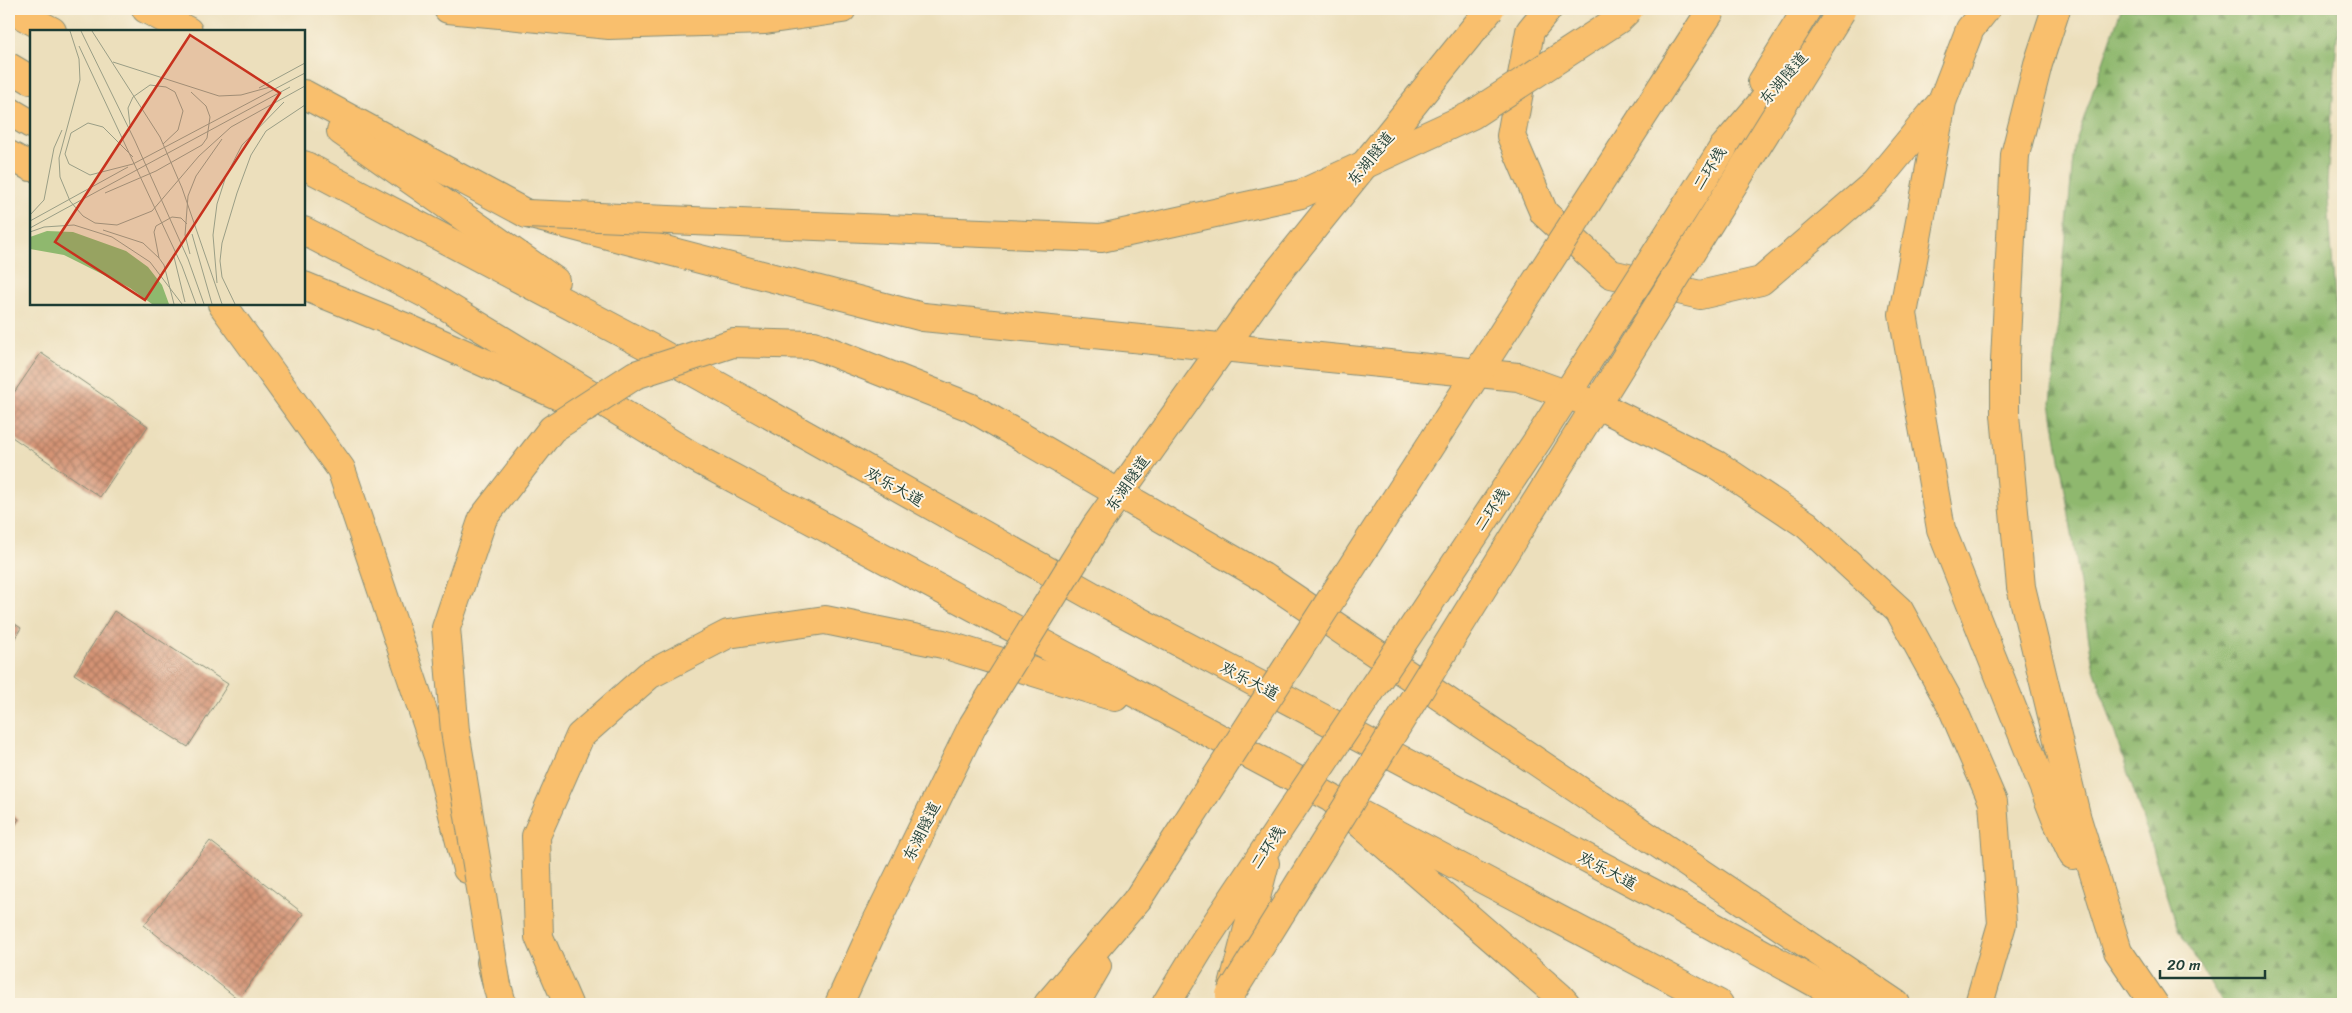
<svg xmlns="http://www.w3.org/2000/svg" width="2352" height="1013" font-family="Sriracha,'LXGW WenKai TC',sans-serif">
  <style>
    .forest { fill: url(#forest-firs); stroke: #577a51 }
    .building { fill: url(#building-cross-hatch) }
    .lines { fill: none; stroke-linecap: round; stroke-linejoin: round }
    .primary-casing { stroke: #868e78; stroke-width: 30 }
    .trunk-casing { stroke: #868e78; stroke-width: 30 }
    .primary { stroke: #f9bf6d; stroke-width: 28 }
    .trunk { stroke: #f9bf6d; stroke-width: 28 }
    .trunk-bridge-casing { stroke: #868e78; stroke-width: 30; stroke-linecap: butt }
    .trunk-bridge { stroke: #f9bf6d; stroke-width: 28 }
    .labels { text-anchor: middle; stroke-width: 4; stroke-linejoin: round; paint-order: stroke }
    .street-label { font-size: 16px; fill: #1f3d34; stroke: #fcf5e5 }
    .inset-road { fill: none; stroke: #9a9e86; stroke-width: 1 }
    .view { fill: #c8321e; fill-opacity: 0.15; stroke: #c8321e; stroke-width: 2.5 }
    .inset-edge { fill: none; stroke: #1f3d34; stroke-width: 2.5 }
  </style>
  <defs>
    <pattern id="forest-firs" width="22" height="20" patternUnits="userSpaceOnUse" patternTransform="scale(1.25)"><rect width="22" height="20" fill="#8fb86e"/><path d="M5 1l3.5 6h-7zM16 11l3.5 6h-7z" fill="#74975b"/></pattern>
    <pattern id="building-cross-hatch" width="8" height="8" patternUnits="userSpaceOnUse" patternTransform="scale(1.25)"><rect width="8" height="8" fill="#d49374"/><path d="M0 0l8 8M0 8l8-8" fill="none" stroke="#ab7960"/></pattern>
  </defs>
  <rect width="100%" height="100%" fill="#fcf5e5"/>
  <filter id="ink" filterUnits="userSpaceOnUse"><feTurbulence type="fractalNoise" baseFrequency=".02" numOctaves="2"/><feDisplacementMap in="SourceGraphic" scale="10" xChannelSelector="R" yChannelSelector="G"/><feConvolveMatrix kernelMatrix="1 2 1 2 8 2 1 2 1" color-interpolation-filters="sRGB"/></filter>
  <filter id="wash" filterUnits="userSpaceOnUse"><feTurbulence type="fractalNoise" baseFrequency=".0096" numOctaves="4" result="noise"/><feDisplacementMap in="SourceGraphic" scale="20" xChannelSelector="R" yChannelSelector="G"/><feGaussianBlur stdDeviation="1.12" result="paint"/><feColorMatrix in="noise" values="0 0 0 0 0 0 0 0 0 0 0 0 0 0 0 0 0 1.4 0 .05"/><feComposite in="paint" operator="in"/></filter>
  <g filter="url(#wash)">
    <rect width="100%" height="100%" fill="#ecdfbc"/>
    <path class="forest" d="M2121 9H2339L2327 183 2343 416V1004H2223L2178 929 2093 665 2051 403 2074 147Z"/>
    <g id="blocks">
      <g class="building">
        <path d="M41 353 148 426 100 497 9 435V400Z"/>
        <path d="M114 611 228 684 188 747 74 674Z"/>
        <path d="M9 620 21 628 9 648Z"/>
        <path d="M9 813 19 819 9 834Z"/>
        <path d="M210 841 304 914 238 999 144 925Z"/>
      </g>
    </g>
  </g>
  <g filter="url(#ink)">
    <use href="#blocks" fill-opacity="0" stroke="#868e78" stroke-width="1"/>
    <g class="lines">
      <g class="primary-casing">
        <g id="primary">
          <path d="M9 155 31 167"/>
          <path d="M1352 810 1719 1004"/>
        </g>
      </g>
      <g class="trunk-casing">
        <g id="trunk">
          <path d="M10 9 52 31"/>
          <path d="M146 9 188 31"/>
          <path d="M448 9 609 25 765 20 842 9"/>
          <path d="M1548 9 1530 31 1511 136 1544 213 1611 274 1700 295 1761 281 1875 183 1941 103"/>
          <path d="M1986 9 1970 29 1942 102 1903 314 1941 529 2057 821 2073 855"/>
          <path d="M2056 9 2038 64 2015 155 2005 361V415L2021 587 2077 819 2118 951 2154 1004"/>
          <path d="M9 67 31 80"/>
          <path d="M1762 82 1807 9"/>
          <path d="M304 94 527 214 923 317"/>
          <path d="M9 111 31 124"/>
          <path d="M341 131 555 281"/>
          <path d="M1723 148 1808 49"/>
          <path d="M304 165 651 348 1103 602 1651 892 1854 1004"/>
          <path d="M304 231 428 295 692 456 1331 798 1559 996 1566 1004"/>
          <path d="M304 286 407 328 586 408"/>
          <path d="M222 304 341 469 438 756 467 869"/>
          <path d="M1263 577 1896 1004"/>
          <path d="M491 962 502 1004"/>
          <path d="M1233 986 1265 863"/>
          <path d="M568 1004 539 937 536 836 580 736 649 675 728 634 825 620 943 644 1115 697"/>
          <path d="M1048 1004 1137 900"/>
          <path d="M1075 1004 1097 966"/>
          <path d="M1166 1004 1205 940 1271 841"/>
        </g>
      </g>
      <use href="#primary" class="primary"/>
      <use href="#trunk" class="trunk"/>
      <g class="trunk-bridge-casing">
        <g id="trunk-bridge">
          <path d="M527 214 1101 238 1301 194 1472 115 1619 19 1629 9"/>
          <path d="M923 317 1518 377 1604 408 1717 465 1807 525 1899 610 1952 707 1993 802 2002 924 1979 1004"/>
          <path d="M1271 841 1539 438 1723 148"/>
          <path d="M1137 900 1712 9"/>
          <path d="M497 986 455 731 446 628 483 518 552 429 635 375 733 343 814 345 970 407 1263 577"/>
          <path d="M1230 995 1841 11"/>
          <path d="M839 1004 876 923 973 725 1096 526 1269 283 1490 9"/>
        </g>
      </g>
      <use href="#trunk-bridge" class="trunk-bridge"/>
    </g>
  </g>
  <g class="labels">
    <g class="street-label">
      <text transform="translate(1783 78) rotate(-49)" y="6">东湖隧道</text>
      <text transform="translate(1370 158) rotate(-51)" y="6">东湖隧道</text>
      <text transform="translate(1709 168) rotate(-58)" y="6">二环线</text>
      <text transform="translate(1127 483) rotate(-55)" y="6">东湖隧道</text>
      <text transform="translate(895 486) rotate(29)" y="6">欢乐大道</text>
      <text transform="translate(1491 509) rotate(-56)" y="6">二环线</text>
      <text transform="translate(1250 680) rotate(28)" y="6">欢乐大道</text>
      <text transform="translate(921 831) rotate(-64)" y="6">东湖隧道</text>
      <text transform="translate(1267 847) rotate(-56)" y="6">二环线</text>
      <text transform="translate(1608 870) rotate(28)" y="6">欢乐大道</text>
    </g>
  </g>
  <g transform="translate(30 30)">
    <rect width="275" height="275" fill="#ecdfbc"/>
    <path d="M17 201 43 202 96 221 118 237 132 255 139 274H122L100 258 34 225 0 219V207Z" fill="#8fb86e"/>
    <path class="inset-road" d="M40 1 49 29 50 50 29 128 30 147 40 171 53 186 65 193 87 195 122 181 169 126 201 97 275 56M51 1 105 111 158 229 174 274M62 1 130 107 152 158 192 274M49 16 152 236 166 274M83 32 189 66 211 65 240 57M229 58 275 33M100 95 98 78 103 67 120 55 136 57 145 62 153 81 148 100 133 114M103 127 73 97 58 93 41 103 35 124 39 134 60 145 103 134 275 43M75 163 126 141 172 115 177 108 180 87 176 76 161 62M31 181 260 57M0 185 14 170 24 118 32 100M0 191 98 137M0 198 31 181M73 200 113 213 129 228 134 235 144 274M0 202 14 197 44 195 82 207 120 232 152 274M162 204 182 274M160 224 155 205 158 166 166 146 192 109M144 227 155 272M129 228 124 202 126 196 142 187 151 188 157 194M187 253 183 205 187 174 196 146 212 115 254 72M205 274 192 247 190 231 192 213 207 163 221 125 236 101 275 75"/>
    <path class="view" d="M160 5 250 63 115 270 25 212Z"/>
    <rect width="275" height="275" class="inset-edge"/>
  </g>
  <rect width="2352" height="1013" fill="none" stroke="#fcf5e5" stroke-width="30"/>
  <path d="M2160 970v8h105v-8" fill="none" stroke="#1f3d34" stroke-width="2.5"/>
  <text x="2167" y="970" font-size="15" fill="#1f3d34" stroke="#fcf5e5" stroke-width="4" paint-order="stroke">20 m</text>
</svg>
